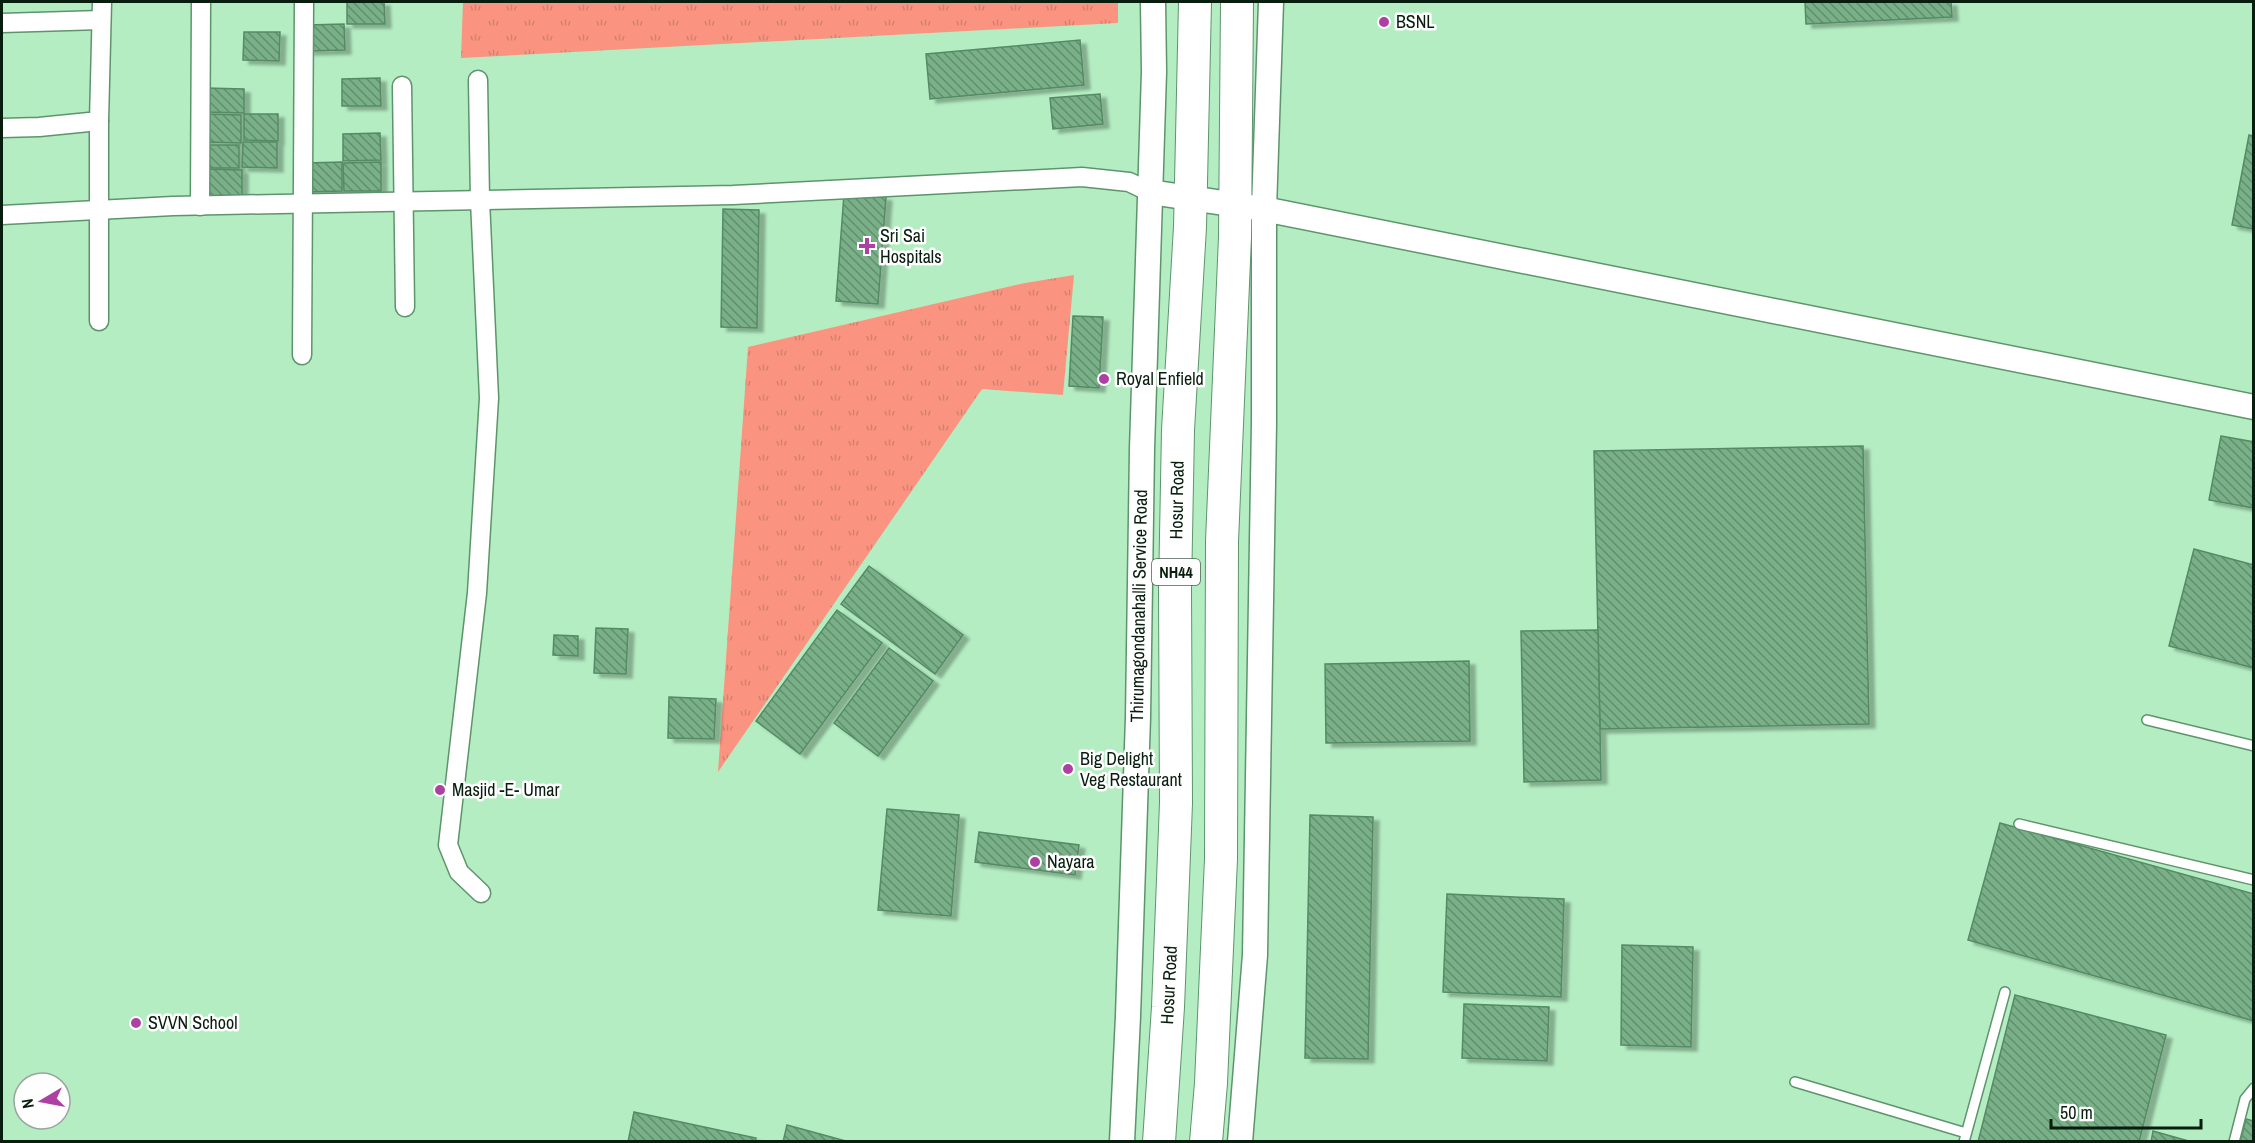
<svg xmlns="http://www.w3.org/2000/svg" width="2255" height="1143" font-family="'Archivo Narrow',sans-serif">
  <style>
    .grass { fill: url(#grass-tufts) }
    .building { fill: url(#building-back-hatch); stroke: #548b64; stroke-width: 1.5; filter: url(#shadow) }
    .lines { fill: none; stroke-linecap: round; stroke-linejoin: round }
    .lane-casing { stroke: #5e946d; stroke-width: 12 }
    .street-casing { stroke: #5e946d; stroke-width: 21 }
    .secondary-casing { stroke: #5e946d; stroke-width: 27 }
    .highway-casing { stroke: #5e946d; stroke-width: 34 }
    .lane { stroke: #fff; stroke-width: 9 }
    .street { stroke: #fff; stroke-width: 18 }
    .secondary { stroke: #fff; stroke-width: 24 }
    .highway { stroke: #fff; stroke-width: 32 }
    .poi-dot { fill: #ad41a1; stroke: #fefefe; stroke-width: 2 }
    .labels { text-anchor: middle; stroke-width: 5; stroke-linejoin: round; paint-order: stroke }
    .shield { fill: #fefefe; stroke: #516056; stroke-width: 1.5 }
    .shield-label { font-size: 16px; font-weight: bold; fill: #071d0e }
    .poi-label { font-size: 18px; fill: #071d0e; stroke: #fefefe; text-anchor: start }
    .street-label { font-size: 18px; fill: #071d0e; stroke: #fefefe }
  </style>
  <defs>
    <pattern id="grass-tufts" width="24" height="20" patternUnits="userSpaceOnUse" patternTransform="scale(1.5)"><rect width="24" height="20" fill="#fa9480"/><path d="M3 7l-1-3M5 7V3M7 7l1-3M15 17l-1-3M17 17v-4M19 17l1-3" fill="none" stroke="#d57f6d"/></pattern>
    <pattern id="building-back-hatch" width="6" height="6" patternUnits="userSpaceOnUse" patternTransform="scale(1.5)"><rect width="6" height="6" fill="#79b088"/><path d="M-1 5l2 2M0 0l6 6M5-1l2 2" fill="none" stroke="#618f6e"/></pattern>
    <filter id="shadow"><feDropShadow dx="6" dy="4" stdDeviation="1.5" flood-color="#0004"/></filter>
  </defs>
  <rect width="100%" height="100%" fill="#b4edc2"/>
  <g class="grass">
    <path d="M463 2H1118V23L461 58Z"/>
    <path d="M1074 275 1063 395 982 389 718 772 748 347 1025 283Z"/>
  </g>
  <g class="building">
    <path d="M347 2H384L385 24H347Z"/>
    <path d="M1805 2H1951L1952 17 1806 24Z"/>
    <path d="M344 24 345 50 308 51 307 25Z"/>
    <path d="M244 32H280L279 61 243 60Z"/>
    <path d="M1080 40 1084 85 930 99 926 54Z"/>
    <path d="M380 78 381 106H342V79Z"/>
    <path d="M206 88 244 89V113L206 112Z"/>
    <path d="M1100 94 1103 124 1053 129 1050 98Z"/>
    <path d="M206 114 241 115V143L205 142Z"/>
    <path d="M244 114H278V141L244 140Z"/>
    <path d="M380 133 381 160 343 161V134Z"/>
    <path d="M2249 135 2254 136V229L2232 225Z"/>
    <path d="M243 142H277V168L242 167Z"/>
    <rect x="209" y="145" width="30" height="23"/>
    <path d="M342 162V191L306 192 305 163Z"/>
    <path d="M381 162V191H344L343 163Z"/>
    <path d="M204 169 242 170V199L203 198Z"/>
    <path d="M844 194 886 197 878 304 836 301Z"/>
    <path d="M723 209 759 210 757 328 721 327Z"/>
    <path d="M1073 316 1103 317 1099 388 1069 386Z"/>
    <path d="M2221 436 2254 442V508L2209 500Z"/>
    <path d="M1863 446 1869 724 1600 729 1594 451Z"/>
    <path d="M2194 549 2254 565V668L2169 646Z"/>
    <path d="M869 566 963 635 935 674 841 604Z"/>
    <path d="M837 610 882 643 800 754 756 721Z"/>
    <path d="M596 628 628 629 626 674 594 673Z"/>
    <path d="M1598 630 1601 780 1524 782 1521 631Z"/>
    <path d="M554 635 578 636V656L553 655Z"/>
    <path d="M889 648 933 681 878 756 834 723Z"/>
    <path d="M1469 661 1470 741 1326 743 1325 664Z"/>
    <path d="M669 697 716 699 714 739 668 738Z"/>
    <path d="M887 809 959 815 951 916 878 910Z"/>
    <path d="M1310 815 1373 817 1368 1059 1305 1058Z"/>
    <path d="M2000 823 2254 894V1021L1968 940Z"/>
    <path d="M979 832 1079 845 1075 875 975 862Z"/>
    <path d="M1447 894 1564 899 1561 997 1443 992Z"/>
    <path d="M1622 945 1693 947 1691 1047 1621 1045Z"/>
    <path d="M2015 995 2166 1035 2139 1142H1978Z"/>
    <path d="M1464 1004 1549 1007 1547 1061 1462 1058Z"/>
    <path d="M634 1112 756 1138 755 1142H628Z"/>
    <path d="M2246 1119 2254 1121V1142H2240Z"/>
    <path d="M787 1125 846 1141V1142H783Z"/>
    <path d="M2153 1131 2192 1142H2151Z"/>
  </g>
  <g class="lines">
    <g class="lane-casing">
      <g id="lane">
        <path d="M2147 720 2254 746"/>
        <path d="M2019 824 2254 880"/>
        <path d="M1795 1082 1966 1133"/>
        <path d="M1964 1142 2005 992"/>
        <path d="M2234 1142 2245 1099 2254 1088"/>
      </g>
    </g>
    <g class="street-casing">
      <g id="street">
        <path d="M2 23 101 20"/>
        <path d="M478 80 480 200 489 398 477 593 448 845 459 872 481 893"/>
        <path d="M402 86 405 307"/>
        <path d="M99 121V321"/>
        <path d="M2 128 39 127 99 121 102 2"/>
        <path d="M200 206 201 2"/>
        <path d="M2 215 173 206 733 195 1082 177 1129 182 1150 192"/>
        <path d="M302 355 304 2"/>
      </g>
    </g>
    <g class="secondary-casing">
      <g id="secondary">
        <path d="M1150 192 1264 209 2254 407"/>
        <path d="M1122 1142 1128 1016 1138 717 1142 449 1154 72 1153 2"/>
        <path d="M1240 1142 1255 955 1264 423V209L1271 2"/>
      </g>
    </g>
    <g class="highway-casing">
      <g id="highway">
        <path d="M1159 1142 1168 1007 1176 803 1175 589 1178 430 1190 227 1195 2"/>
        <path d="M1206 1142 1211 1083 1221 859 1222 541 1235 237 1237 2"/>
      </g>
    </g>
    <use href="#lane" class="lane"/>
    <use href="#street" class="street"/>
    <use href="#secondary" class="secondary"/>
    <use href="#highway" class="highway"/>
  </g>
  <g class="poi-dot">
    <circle cx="1384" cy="22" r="6"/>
    <path d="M864 237h6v6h6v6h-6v6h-6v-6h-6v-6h6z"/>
    <circle cx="1104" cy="379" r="6"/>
    <circle cx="1068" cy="769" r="6"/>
    <circle cx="440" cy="790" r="6"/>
    <circle cx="1035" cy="862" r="6"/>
    <circle cx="136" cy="1023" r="6"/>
  </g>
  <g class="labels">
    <rect class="shield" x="1152" y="559" width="48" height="26" rx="4.5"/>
    <g class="shield-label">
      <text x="1176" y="578">NH44</text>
    </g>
    <g class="poi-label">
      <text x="1396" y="28">BSNL</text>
      <text x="880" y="242">Sri Sai<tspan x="880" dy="21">Hospitals</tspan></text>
      <text x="1116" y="385">Royal Enfield</text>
      <text x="1080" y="765">Big Delight<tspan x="1080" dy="21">Veg Restaurant</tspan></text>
      <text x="452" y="796">Masjid -E- Umar</text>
      <text x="1047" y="868">Nayara</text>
      <text x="148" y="1029">SVVN School</text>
    </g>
    <g class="street-label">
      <text transform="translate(1177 500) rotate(-89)" y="6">Hosur Road</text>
      <text transform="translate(1139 606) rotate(-89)" y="6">Thirumagondanahalli Service Road</text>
      <text transform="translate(1169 985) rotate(-87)" y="6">Hosur Road</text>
    </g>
  </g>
  <rect width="2255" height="1143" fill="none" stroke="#071d0e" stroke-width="6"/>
  <g transform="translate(42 1101) rotate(260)"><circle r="28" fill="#fefefe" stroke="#9ba49e" stroke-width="1.5"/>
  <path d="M0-4.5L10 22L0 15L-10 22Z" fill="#ad41a1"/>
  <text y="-9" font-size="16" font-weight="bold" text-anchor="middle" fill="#071d0e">N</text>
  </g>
  <path d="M2051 1119v9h150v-9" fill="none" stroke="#071d0e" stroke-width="3"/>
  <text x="2060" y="1119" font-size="18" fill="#071d0e" stroke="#fefefe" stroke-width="4.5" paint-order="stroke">50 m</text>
</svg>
